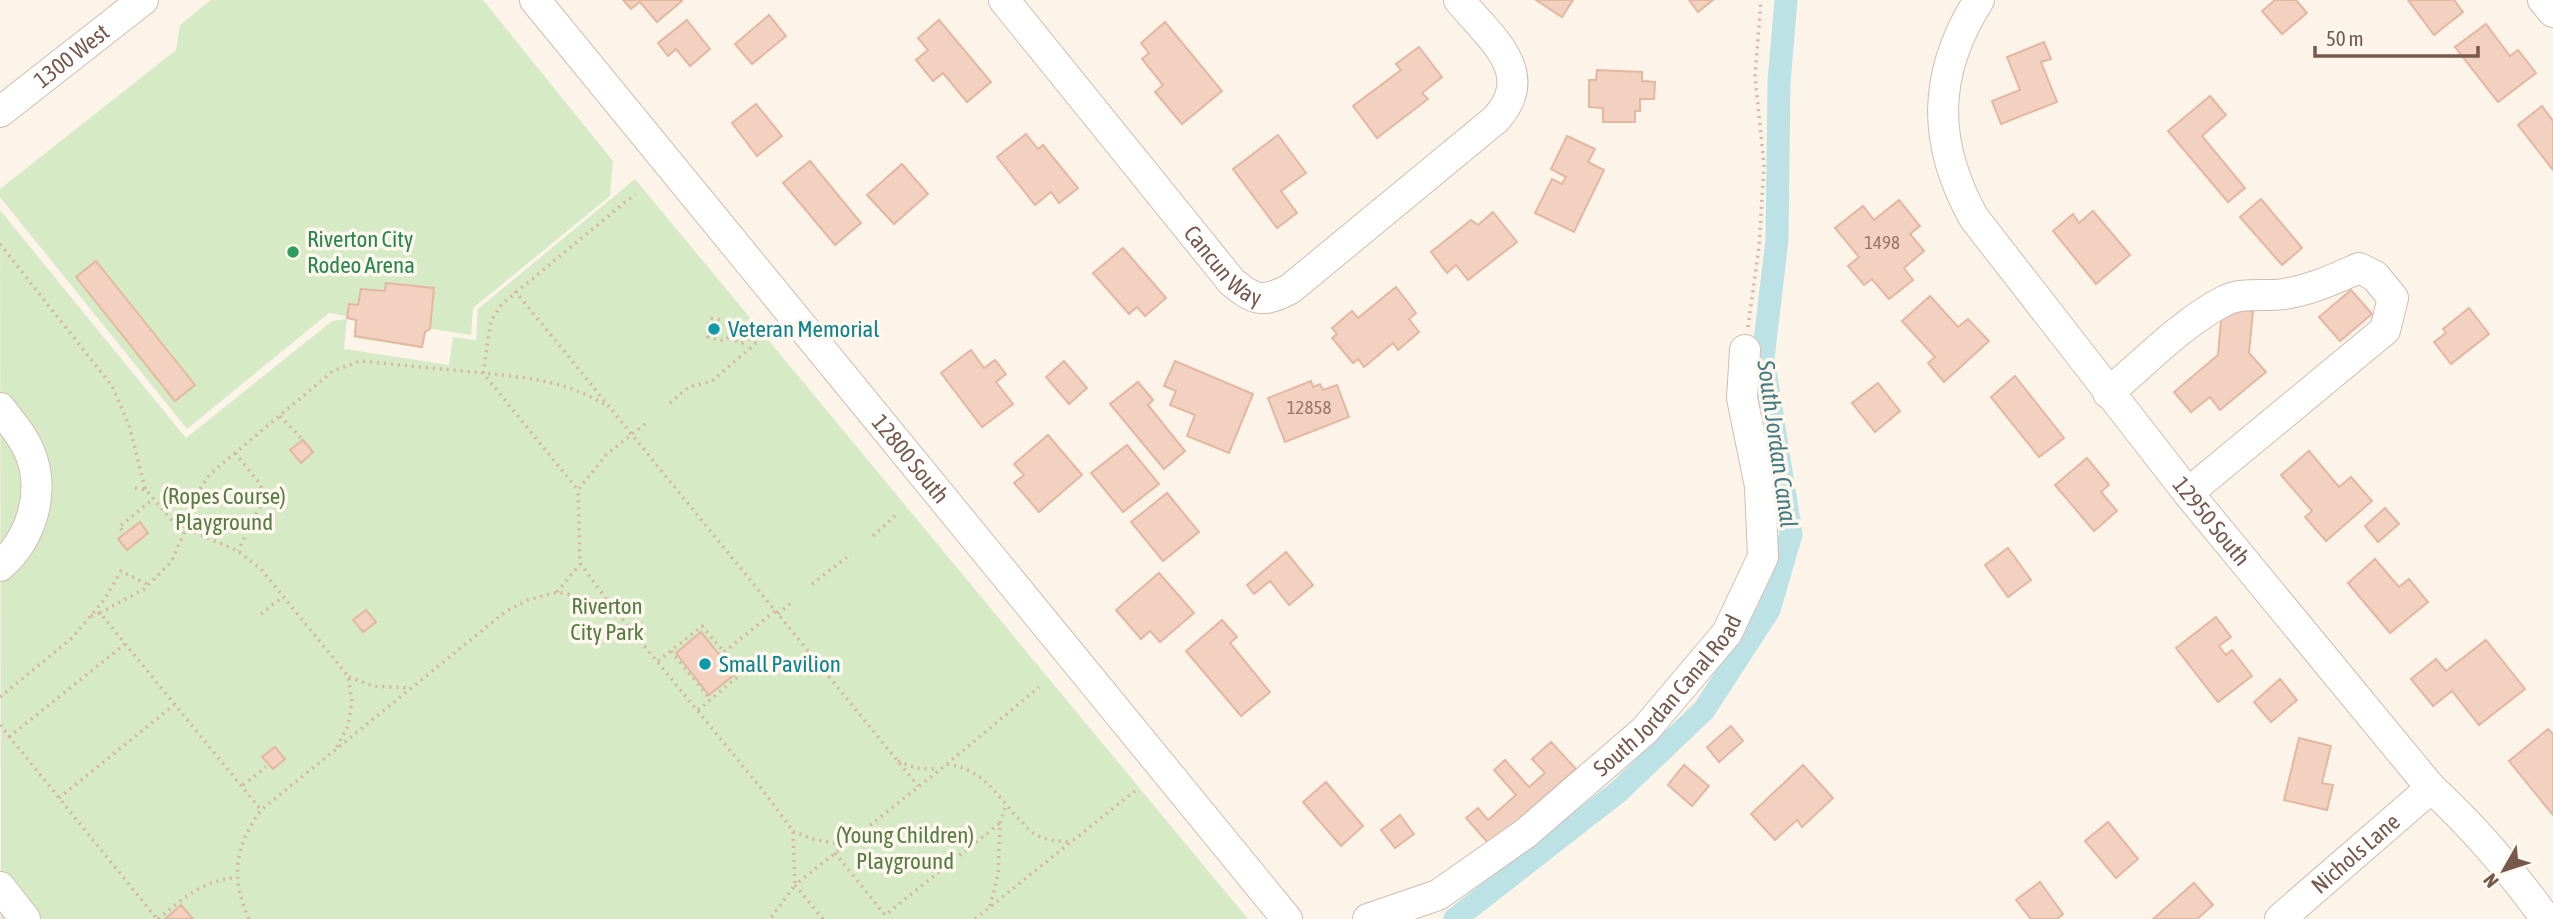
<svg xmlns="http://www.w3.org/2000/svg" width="2553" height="919" font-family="'Asap Condensed',sans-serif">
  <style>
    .green { fill: #d6eac6 }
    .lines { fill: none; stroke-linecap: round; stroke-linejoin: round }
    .canal { stroke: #bce2e6; stroke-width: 23 }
    .building { fill: #f2d1c0; stroke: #e4b7a0; stroke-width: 2 }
    .minor-casing { stroke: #d1bdb0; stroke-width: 32 }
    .path { stroke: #d7b5a2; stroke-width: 3.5; stroke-dasharray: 2 5; stroke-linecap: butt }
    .minor { stroke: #fff; stroke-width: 30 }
    .leisure-dot { fill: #2e9e5b; stroke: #fff8ef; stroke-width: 2.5 }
    .culture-dot { fill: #0f9aa8; stroke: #fff8ef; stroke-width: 2.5 }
    .labels { text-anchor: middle; stroke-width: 7; stroke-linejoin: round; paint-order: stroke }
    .number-label { font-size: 19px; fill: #967769 }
    .street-label { font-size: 23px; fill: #77594c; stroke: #fff8ef }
    .leisure-label { font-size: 23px; fill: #27864d; stroke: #fff8ef; text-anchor: start }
    .culture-label { font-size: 23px; fill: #0d838f; stroke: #fff8ef; text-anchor: start }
    .park-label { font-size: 23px; fill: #567c43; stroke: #fff8ef }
    .water-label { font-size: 24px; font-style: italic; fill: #427b83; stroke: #fff8ef }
  </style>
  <rect width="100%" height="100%" fill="#fcf4e8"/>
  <g class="green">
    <path d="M211 0H483L613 161 610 196 473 308 471 335 426 328 422 348 354 338 356 318 329 313 187 429 0 197V189L176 50 180 25Z"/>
    <path d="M635 179 1248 919H1L0 210 186 438 332 321 347 319 344 349 449 365 453 337 476 340 478 309Z"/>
  </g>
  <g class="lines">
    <path class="canal" d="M1455 919 1618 792 1704 710 1769 610 1791 534 1763 358 1777 240 1779 82 1786 0"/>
  </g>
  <g class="building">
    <path d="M623 0H681L682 1 657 22 640 2 631 9Z"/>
    <path d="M1536 0H1573L1562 17Z"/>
    <path d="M1689 0H1713L1698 12Z"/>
    <path d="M2275 0H2296L2307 13 2282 34 2262 11Z"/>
    <path d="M2408 0H2454L2463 12 2434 35Z"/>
    <path d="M769 15 786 36 752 64 735 44Z"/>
    <path d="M687 20 710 49 690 66 676 49 668 56 658 43Z"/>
    <path d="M939 20 991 82 967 102 943 73 933 81 916 60 928 50 918 38Z"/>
    <path d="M1165 22 1222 91 1182 124 1155 92 1163 85 1142 59 1149 53 1141 43Z"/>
    <path d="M2486 24 2510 56 2518 50 2536 73 2498 102 2455 47Z"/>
    <path d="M2044 42 2051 59 2041 62 2057 102 2001 124 1992 101 2020 90 2007 57Z"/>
    <path d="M1419 47 1442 77 1422 93 1428 99 1377 138 1353 106 1401 70 1396 64Z"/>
    <path d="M1597 70 1642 72V81L1655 82 1654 99H1640V111H1635V122H1603V108L1589 107V80H1596Z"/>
    <path d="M2210 96 2226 115 2202 136 2245 188 2228 202 2168 131Z"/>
    <path d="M756 104 782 136 757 156 732 123Z"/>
    <path d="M2542 106 2553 121V170L2518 125Z"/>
    <path d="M1026 134 1038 149 1043 145 1078 188 1059 203 1051 192 1035 205 997 157Z"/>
    <path d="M1278 135 1306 173 1281 191 1297 213 1277 228 1233 169Z"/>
    <path d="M1567 136 1595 149 1588 162 1604 170 1574 232 1535 213 1552 179 1562 184 1566 177 1551 169Z"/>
    <path d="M810 161 861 223 835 245 783 183Z"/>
    <path d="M902 164 928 194 894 224 867 195Z"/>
    <path d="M2261 199 2302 248 2282 265 2240 217Z"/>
    <path d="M1899 200 1920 226 1910 234 1924 251 1904 268 1913 280 1889 299 1872 279 1864 285 1848 266 1859 257 1835 228 1863 206 1874 220Z"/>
    <path d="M2093 211 2130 255 2096 284 2053 231 2073 214 2079 223Z"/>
    <path d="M1493 212 1517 242 1468 280 1456 265 1447 273 1431 252 1471 220 1478 225Z"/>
    <path d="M1123 248 1166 298 1145 316 1137 307 1129 314 1093 273Z"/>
    <path d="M96 261 195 385 175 401 76 277Z"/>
    <path d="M386 283 434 288 430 329 425 332 422 347 355 336 356 320 347 318 349 304 358 305 361 289 385 291Z"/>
    <path d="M1396 287 1416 313 1409 319 1419 332 1398 350 1393 343 1364 367 1358 359 1353 363 1332 338 1337 334 1332 328 1352 311 1358 318Z"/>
    <path d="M2351 290 2372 314 2340 341 2319 317Z"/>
    <path d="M1930 296 1958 327 1968 319 1989 341 1944 382 1928 363 1935 357 1902 321Z"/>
    <path d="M2469 308 2489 334 2451 364 2434 342 2446 333 2443 329Z"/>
    <path d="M2222 309 2253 311 2249 353 2266 372 2220 410 2210 397 2191 412 2174 392 2218 355Z"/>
    <path d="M971 350 984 368 995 360 1006 374 996 382 1013 404 982 427 941 373Z"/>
    <path d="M1064 361 1087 388 1069 404 1046 377Z"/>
    <path d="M1175 361 1253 394 1229 453 1187 436 1195 415 1170 405 1176 391 1164 386Z"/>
    <path d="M2015 376 2064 438 2039 457 1991 397Z"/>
    <path d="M1311 381 1313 387 1320 384 1323 390 1337 385 1349 417 1285 442 1268 398Z"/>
    <path d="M1138 382 1153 400 1148 405 1185 451 1164 469 1110 404Z"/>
    <path d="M1878 383 1900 411 1875 432 1852 403Z"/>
    <path d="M1048 435 1082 475 1039 512 1014 483 1024 475 1014 464Z"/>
    <path d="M303 440 313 452 301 463 290 450Z"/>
    <path d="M1127 445 1159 484 1123 512 1091 473Z"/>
    <path d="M2309 451 2339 487 2351 477 2372 501 2326 541 2305 517 2312 511 2281 475Z"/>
    <path d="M2087 458 2109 485 2101 492 2117 511 2094 531 2055 485Z"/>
    <path d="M1167 493 1199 532 1163 561 1131 522Z"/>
    <path d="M2385 508 2399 524 2378 542 2365 526Z"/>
    <path d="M140 522 148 533 127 550 118 539Z"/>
    <path d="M2008 548 2031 580 2008 597 1985 565Z"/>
    <path d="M1286 552 1313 585 1289 605 1270 581 1254 594 1247 585Z"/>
    <path d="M2375 559 2399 587 2409 579 2428 602 2390 633 2348 583Z"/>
    <path d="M1159 573 1194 613 1160 642 1150 631 1141 639 1116 610Z"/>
    <path d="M366 610 376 622 363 632 353 620Z"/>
    <path d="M2216 617 2231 637 2219 646 2226 655 2232 650 2252 676 2218 702 2176 648Z"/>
    <path d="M1222 620 1237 637 1230 643 1270 692 1241 716 1186 651Z"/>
    <path d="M701 632 735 674 709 695 676 653Z"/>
    <path d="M2486 640 2525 689 2479 725 2452 691 2433 706 2411 679 2436 659 2446 671Z"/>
    <path d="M2280 679 2297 700 2271 722 2254 702Z"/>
    <path d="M1731 726 1743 741 1719 762 1707 747Z"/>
    <path d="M2548 729 2553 734V815L2509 761Z"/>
    <path d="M2299 738 2331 746 2322 783 2333 785 2327 810 2284 800Z"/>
    <path d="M1551 742 1576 769 1490 845 1466 818 1478 808 1488 820 1516 795 1494 770 1505 760 1529 787 1545 773 1532 759Z"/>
    <path d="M275 747 285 759 273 769 262 757Z"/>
    <path d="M1684 765 1709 786 1692 806 1668 785Z"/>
    <path d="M1803 765 1833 798 1802 827 1797 820 1775 840 1751 814Z"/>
    <path d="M1326 782 1363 826 1341 846 1303 802Z"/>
    <path d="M1400 815 1414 834 1395 848 1381 830Z"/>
    <path d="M2108 822 2138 859 2116 878 2085 841Z"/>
    <path d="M2040 882 2063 914 2057 919H2031L2016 900Z"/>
    <path d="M2194 883 2213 905 2197 919H2153Z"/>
    <path d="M181 905 193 919H165Z"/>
  </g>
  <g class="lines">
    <g class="minor-casing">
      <g id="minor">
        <path id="s1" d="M535 0 1287 919"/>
        <path id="s2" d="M1004 0 1232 282C1255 301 1263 303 1290 289L1496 119C1538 72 1490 38 1459 0"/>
        <path id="s3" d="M1979 0C1932 74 1932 143 1974 218L2188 493 2431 788C2474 827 2512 872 2546 919"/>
        <path d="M2543 0 2553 12"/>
        <path id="s4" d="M0 112 143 0"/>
        <path d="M2108 393C2144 363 2184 321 2226 300 2243 292 2266 297 2284 294 2311 290 2334 279 2359 268L2375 276 2393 298 2385 330 2188 493"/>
        <path d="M0 408C11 422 23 436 30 453 46 493 31 539 0 566"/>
        <path d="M0 887 25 919"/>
        <path id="s5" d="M1368 919 1438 895 1526 833 1645 730 1727 633 1763 557 1760 486 1742 398 1745 350"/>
        <path id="s6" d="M2280 919 2431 788"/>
      </g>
    </g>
    <g class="path">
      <path d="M0 244 112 386 129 425 145 488H141"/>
      <path d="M515 291 918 786"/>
      <path d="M748 326 751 332 750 338 743 343 737 342 732 334 724 341 708 337 710 318 728 321 733 329 739 324 748 326 753 321"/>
      <path d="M1748 327 1759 247 1764 165 1755 76 1761 0"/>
      <path d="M670 403 689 387 712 381 756 343 759 345"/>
      <path d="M604 404C563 380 528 378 483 373L491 321 502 304 635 194"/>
      <path d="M280 416 303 440"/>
      <path d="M645 424 606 455 578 490 580 563 609 603 765 793 793 831 795 885 770 919"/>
      <path d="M235 453 261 485 262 502 238 551"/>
      <path d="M135 488 146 490 175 524 238 551 261 569 348 676 352 702 348 726 336 748"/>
      <path d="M122 530 119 527 153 499"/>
      <path d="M873 536 897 514"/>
      <path d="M812 584 851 554"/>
      <path d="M557 592 580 564"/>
      <path d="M100 613 144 589 171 562 186 529 192 501 210 474 333 371 360 361 483 373 578 490"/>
      <path d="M261 614 283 597"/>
      <path d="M778 614 791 603"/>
      <path d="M91 616 100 613 261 810"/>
      <path d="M671 651 710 699"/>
      <path d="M658 661 702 626 724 652"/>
      <path d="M349 677 373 686 410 688"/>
      <path d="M0 697 72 638 104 600 121 571 149 585"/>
      <path d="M698 710 741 674 724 652 775 611"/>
      <path d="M0 725 157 919"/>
      <path d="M9 737 125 644"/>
      <path d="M898 761 916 768 938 769"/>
      <path d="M947 764C986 770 995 795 1020 820 1025 825 1030 832 1037 835 1047 841 1058 841 1069 842"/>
      <path d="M243 785 266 767"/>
      <path d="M59 798 174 705"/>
      <path d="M793 831 812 839 845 845"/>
      <path d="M835 853 885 915 1000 823"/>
      <path d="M990 906 998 875 1000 823 1006 805"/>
      <path d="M158 919C185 897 200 882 237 877"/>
      <path d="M249 919C230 878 235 846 261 810L505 612 528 600 557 592 607 602"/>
      <path d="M823 919 795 885 947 764 1039 687"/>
      <path d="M975 919 1136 790"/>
    </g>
    <use href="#minor" class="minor"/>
  </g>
  <circle class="leisure-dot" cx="293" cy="252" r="7"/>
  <g class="culture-dot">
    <circle cx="714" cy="329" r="7"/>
    <circle cx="705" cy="664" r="7"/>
  </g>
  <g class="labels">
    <g class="number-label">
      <text x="1882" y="249">1498</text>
      <text x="1309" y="414">12858</text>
    </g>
    <g class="street-label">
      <text dy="8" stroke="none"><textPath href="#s4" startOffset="91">1300 West</textPath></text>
      <text dy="8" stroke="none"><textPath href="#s2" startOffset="345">Cancun Way</textPath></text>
      <text dy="8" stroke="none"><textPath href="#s1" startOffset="593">12800 South</textPath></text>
      <text dy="8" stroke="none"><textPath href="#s3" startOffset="616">12950 South</textPath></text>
      <text dy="8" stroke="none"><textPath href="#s5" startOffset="380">South Jordan Canal Road</textPath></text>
      <text dy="8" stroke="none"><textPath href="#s6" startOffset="100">Nichols Lane</textPath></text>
    </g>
    <g class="leisure-label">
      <text x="307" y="247">Riverton City<tspan x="307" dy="26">Rodeo Arena</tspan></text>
    </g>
    <g class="culture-label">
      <text x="728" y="337">Veteran Memorial</text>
      <text x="719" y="672">Small Pavilion</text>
    </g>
    <g class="park-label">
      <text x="224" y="504">(Ropes Course)<tspan x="224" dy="26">Playground</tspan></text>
      <text x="607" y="614">Riverton<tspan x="607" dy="26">City Park</tspan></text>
      <text x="905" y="843">(Young Children)<tspan x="905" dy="26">Playground</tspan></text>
    </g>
    <g class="water-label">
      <text transform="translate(1777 444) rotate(82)" y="8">South Jordan Canal</text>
    </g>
  </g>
  <g transform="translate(2504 870) rotate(231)" stroke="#fff8ef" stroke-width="5" paint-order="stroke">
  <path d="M0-5L12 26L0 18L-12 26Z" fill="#77594c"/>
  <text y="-10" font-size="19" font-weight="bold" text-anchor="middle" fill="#77594c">N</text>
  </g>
  <path d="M2315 46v10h163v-10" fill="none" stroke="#77594c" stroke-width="3.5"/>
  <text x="2326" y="46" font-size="21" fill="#77594c" stroke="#fff8ef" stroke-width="5" paint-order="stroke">50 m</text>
</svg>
